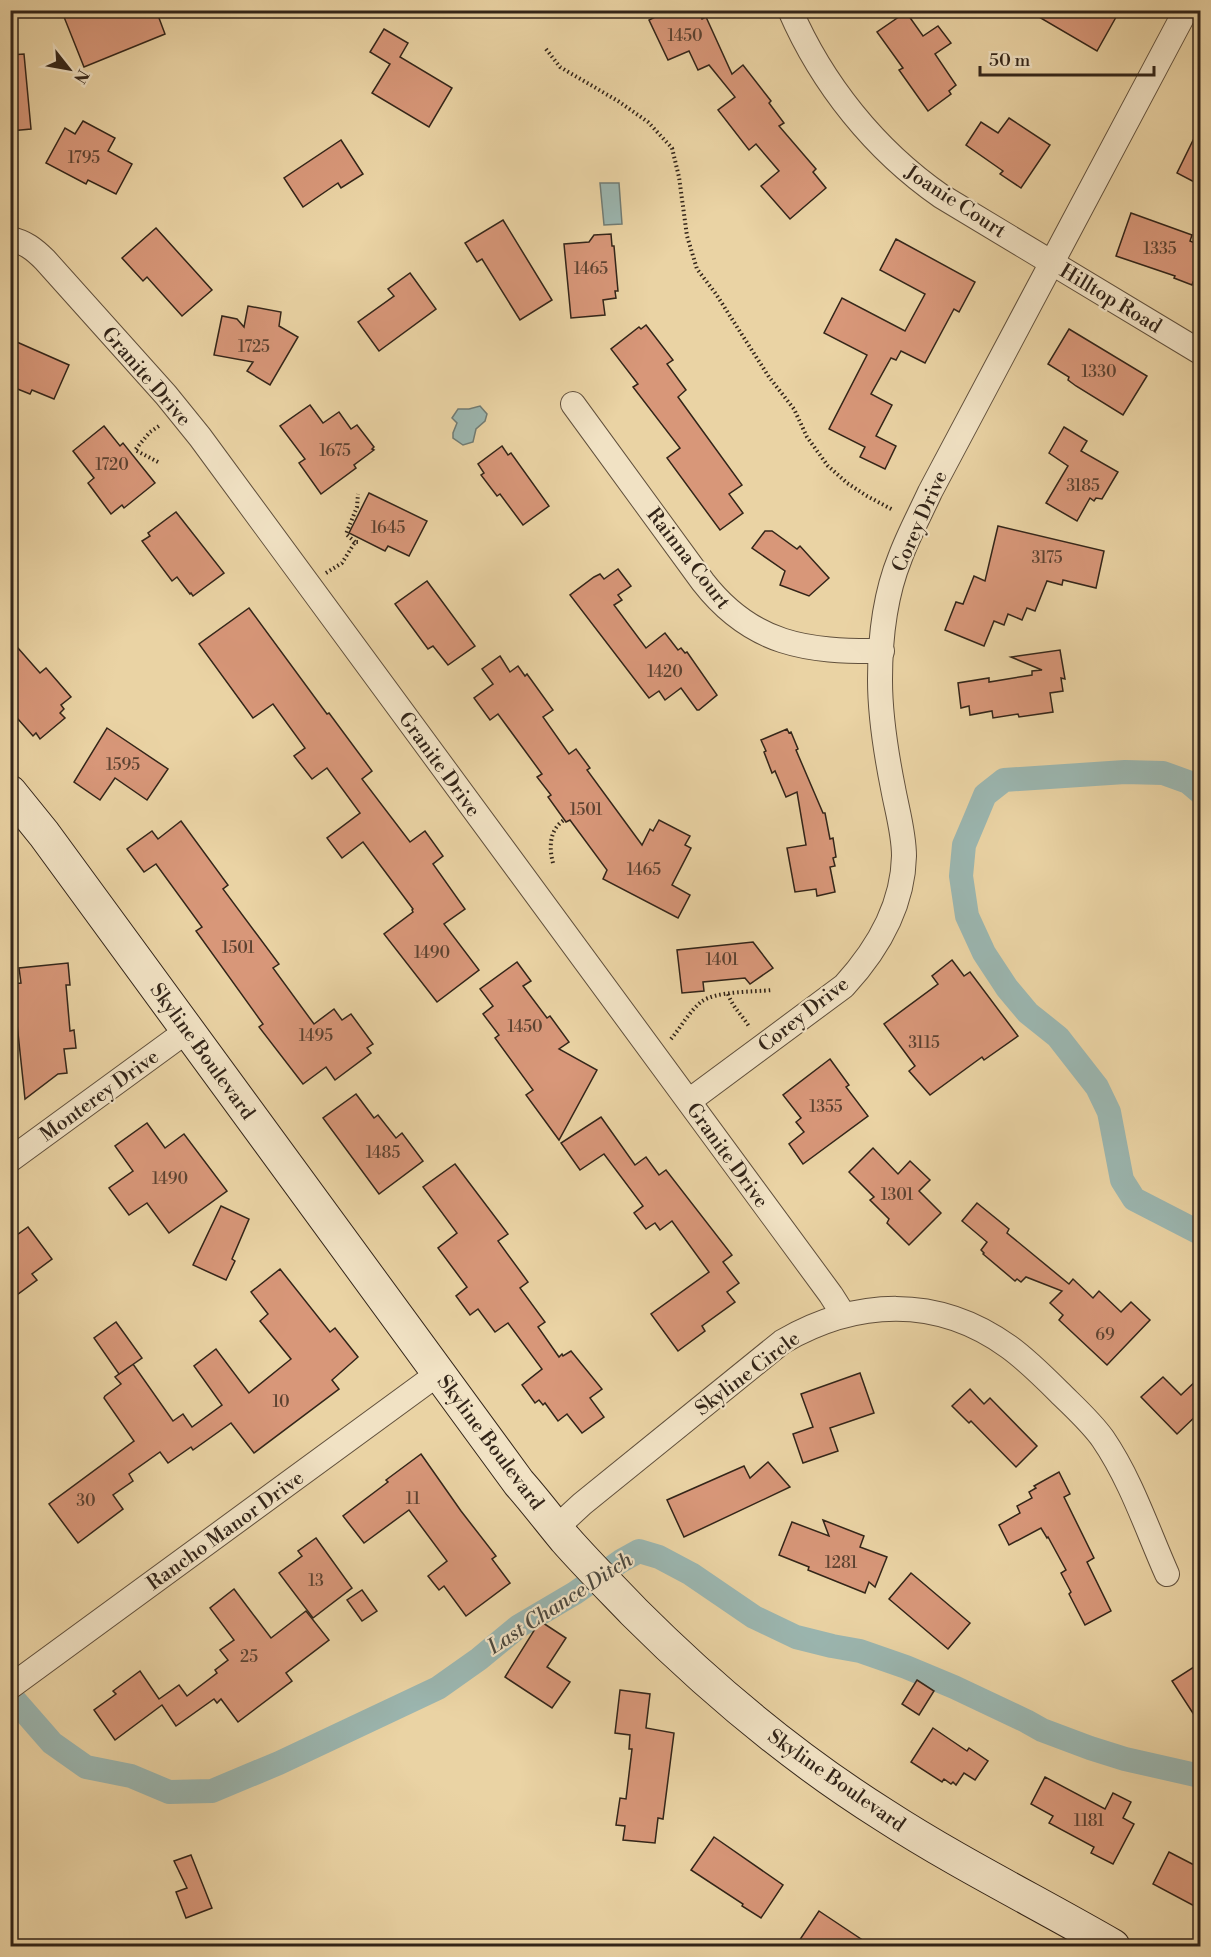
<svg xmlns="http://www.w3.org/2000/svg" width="1211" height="1957" font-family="'Libre Bodoni',serif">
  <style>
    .water { fill: #9bb6b0; stroke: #717c74; stroke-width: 1.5 }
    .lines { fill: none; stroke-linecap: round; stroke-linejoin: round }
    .canal { stroke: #9bb6b0; stroke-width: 24 }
    .building { fill: #d89779; stroke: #332519; stroke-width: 1.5 }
    .street-casing { stroke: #61503c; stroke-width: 26 }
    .secondary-casing { stroke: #332519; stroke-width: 35 }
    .path { stroke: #332519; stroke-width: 4; stroke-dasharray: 1.5 3; stroke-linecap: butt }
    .street { stroke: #f1e2c4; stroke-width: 24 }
    .secondary { stroke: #f1e2c4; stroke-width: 33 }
    .labels { text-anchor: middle; stroke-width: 4.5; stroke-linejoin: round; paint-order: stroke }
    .number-label { font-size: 16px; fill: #5c4231 }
    .street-label { font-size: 20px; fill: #332519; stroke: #f1e2c4 }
    .water-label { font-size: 21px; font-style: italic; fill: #4d493f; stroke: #f1e2c4 }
  </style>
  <rect width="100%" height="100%" fill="#ead3a4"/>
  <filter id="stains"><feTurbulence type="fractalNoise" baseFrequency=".00333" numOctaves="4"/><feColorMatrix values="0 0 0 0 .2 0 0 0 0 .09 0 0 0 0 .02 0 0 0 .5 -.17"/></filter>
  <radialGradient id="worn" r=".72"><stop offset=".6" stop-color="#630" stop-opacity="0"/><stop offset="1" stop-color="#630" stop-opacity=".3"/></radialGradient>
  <g class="water">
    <path d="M600 183H619L622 224 604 225Z"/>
    <path d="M480 406 487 414 485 421 476 429 473 442 463 445 453 438V433L457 423 452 418 458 409H469Z"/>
  </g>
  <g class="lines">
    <g class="canal">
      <path d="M1200 792 1188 782 1163 773 1125 772 1004 780 985 795 975 819 964 845 961 876 967 916 984 953 1007 988 1028 1013 1058 1037 1097 1087 1109 1112 1122 1180 1134 1199 1200 1233"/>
      <path d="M10 1695 52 1743 86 1767 131 1776 169 1792 212 1791 279 1763 438 1688 479 1659 519 1626 575 1593 621 1561 639 1551 659 1557 691 1574 754 1617 796 1637 832 1646 860 1651 906 1667 954 1687 1026 1721 1042 1730 1090 1748 1125 1759 1200 1776"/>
    </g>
  </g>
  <g class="building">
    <path d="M79 10H156L165 34 84 67 64 17Z"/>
    <path d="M669 10H698L702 19 706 17 732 74 743 65 771 101 769 103 784 123 779 126 816 169 813 172 826 188 790 219 761 186 779 171 756 144 749 150 718 110 735 97 709 65 698 70 689 51 668 60 649 20Z"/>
    <path d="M1027 10H1120L1097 51Z"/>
    <path d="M906 12 923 36 938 26 951 43 935 54 956 85 949 91 951 94 928 111 899 70 903 68 877 32Z"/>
    <path d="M384 29 408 43 400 57 452 88 429 127 372 93 390 64 370 52Z"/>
    <path d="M24 54 31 129 10 131V55Z"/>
    <path d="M1009 118 1050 145 1021 188 1000 174 1003 171 966 145 981 122 998 133Z"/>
    <path d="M83 121 115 138 108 151 132 164 116 194 88 180 86 184 46 163 65 128 75 134Z"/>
    <path d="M1200 126V185L1177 173Z"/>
    <path d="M341 140 363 174 341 188 338 183 303 207 284 178Z"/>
    <path d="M1131 213 1192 235 1190 241 1200 245V285L1193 282 1192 285 1174 278 1175 276 1116 256Z"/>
    <path d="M503 220 552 300 520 320 482 259 477 262 465 243Z"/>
    <path d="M156 228 212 290 182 316 147 277 143 281 122 258Z"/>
    <path d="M611 234 612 246H614L618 291H615L616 298 603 300 605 315 571 318 564 244 589 242 594 235Z"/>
    <path d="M896 239 975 282 959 312 954 309 925 363 901 351 896 360 891 358 871 394 892 405 876 436 896 446 885 469 860 457 865 447 829 429 867 355 824 333 842 298 905 331 925 294 880 270Z"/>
    <path d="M410 273 436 309 379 351 358 322 394 296 388 289Z"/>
    <path d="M248 306 281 312 279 326 298 337 270 385 247 371 253 362 214 355 222 316 237 319 244 327Z"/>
    <path d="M646 325 673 360 667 364 686 390 678 397 742 485 729 494 743 513 720 530 667 458 680 448 633 387 638 384 611 349 639 327 641 329Z"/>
    <path d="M1069 329 1147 376 1123 415 1076 386 1068 380 1069 377 1048 364Z"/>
    <path d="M10 339 69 365 54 399 32 390 30 394 10 386Z"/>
    <path d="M310 405 323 423 339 412 351 429 357 425 374 447 372 449 374 450 354 465 356 468 321 494 299 463 305 459 280 426Z"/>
    <path d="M104 426 120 446 123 443 155 483 124 508 122 505 111 514 88 483 94 478 73 451Z"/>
    <path d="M1064 427 1087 441 1081 451 1118 472 1102 499 1096 498 1094 501 1090 498 1077 521 1046 503 1068 466 1049 453Z"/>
    <path d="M502 446 508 455 511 453 549 506 523 525 500 494 497 496 481 475 484 473 478 464Z"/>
    <path d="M369 493 427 521 409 556 388 546 385 551 349 533Z"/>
    <path d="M176 512 224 573 193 596 191 593 190 594 177 577 172 581 142 541 150 536 148 533Z"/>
    <path d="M998 526 1104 551 1096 588 1063 580 1062 585 1047 581 1035 611 1027 608 1022 620 1008 614 1004 625 994 621 984 646 945 630 956 602 963 604 974 576 985 581Z"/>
    <path d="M765 531H772L797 549 800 546 829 578 809 596 780 585 785 571 752 548Z"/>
    <path d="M618 569 631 586 618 595 622 600 614 605 646 648 665 633 678 650 681 648 685 653 687 652 717 695 699 710H697L681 688 665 700 659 691 649 698 570 595 594 577 600 574 604 579Z"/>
    <path d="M427 581 475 646 448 665 433 646 428 649 395 604Z"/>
    <path d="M249 608 327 714 329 713 372 771 362 779 410 842 425 831 443 856 433 864 465 909 444 924 479 970 437 1002 384 934 413 912 412 910 413 909 363 842 342 858 327 838 360 813 327 768 312 779 294 756 305 748 273 704 253 718 199 644Z"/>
    <path d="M10 639 40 673 46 668 71 697 61 705 64 709 60 713 65 718 40 739 36 733 33 736 10 710Z"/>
    <path d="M1060 650 1065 679 1061 678 1063 691 1050 693 1053 712 1019 717 1018 714 993 718 992 711 970 715 969 706 961 708 958 683 989 678V682L1032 675V671L1042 670 1011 657Z"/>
    <path d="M500 656 510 672 518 666 525 676 527 674 553 710 543 717 569 754 576 749 590 768 587 770 642 845 650 829 653 831 659 820 690 836 685 845 691 848 672 885 690 895 678 918 603 879 607 870 570 820 566 822 548 797 551 795 537 777 542 774 498 714 490 720 474 698 493 684 482 669Z"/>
    <path d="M107 728 168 769 147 800 115 778 100 800 74 782Z"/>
    <path d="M787 729 789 733 791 732 798 749 796 750 823 813H825L830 839 833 838 836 857 833 858 835 866 830 867 835 892 817 896 816 889 795 892 787 848 806 845 797 792 786 797 775 771 772 773 764 752 766 751 761 740Z"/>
    <path d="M181 821 228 885 223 889 279 964 273 968 314 1024 334 1009 342 1020 351 1014 373 1044 367 1048 371 1053 335 1080 326 1067 303 1084 259 1027 263 1024 196 931 202 927 156 864 144 872 127 849 152 831 158 839Z"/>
    <path d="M753 942 773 968 750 984 745 978 703 982 704 991 682 993 677 950Z"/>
    <path d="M952 960 964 976 970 972 1018 1036 984 1060 982 1057 930 1095 909 1071 915 1066 884 1024 938 984 932 976Z"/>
    <path d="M517 962 531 981 523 986 547 1018 550 1016 569 1042 559 1049 597 1070 559 1140 526 1095 533 1090 495 1038 499 1035 483 1014 493 1006 480 989Z"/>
    <path d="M68 963 70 985H66L70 1031 74 1030 76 1048 64 1049 67 1073 58 1074 25 1099 15 1005 10 1006V984L21 983 19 968Z"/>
    <path d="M830 1059 849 1085 846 1087 868 1116 803 1164 789 1144 804 1132 796 1122 801 1118 783 1095Z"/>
    <path d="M356 1094 374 1118 378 1115 396 1138 402 1133 423 1161 379 1194 323 1118Z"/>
    <path d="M601 1117 635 1165 646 1157 659 1175 666 1170 732 1255 723 1262 739 1283 727 1292 735 1302 702 1326 705 1331 678 1351 651 1314 709 1272 672 1221 660 1230 655 1223 646 1229 634 1213 643 1206 604 1154 580 1170 561 1143Z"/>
    <path d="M147 1123 165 1148 184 1134 227 1191 169 1233 147 1203 129 1215 109 1188 133 1171 115 1146Z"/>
    <path d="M873 1148 898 1174 910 1161 930 1180 919 1191 941 1213 909 1245 887 1223 889 1219 870 1200 874 1197 849 1172Z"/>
    <path d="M455 1164 508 1234 498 1241 528 1282 520 1288 545 1322 538 1327 559 1357 562 1354 563 1356 571 1351 602 1389 590 1398 604 1417 582 1433 567 1414 558 1421 545 1403 543 1405 539 1400 535 1403 522 1385 542 1369 508 1323 495 1332 478 1309 470 1315 456 1296 467 1287 438 1248 457 1233 423 1187Z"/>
    <path d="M977 1203 1009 1229 1007 1233 1069 1284 1073 1279 1093 1298 1099 1291 1121 1312 1131 1302 1150 1320 1107 1365 1059 1320 1063 1315 1050 1303 1062 1291 1026 1277 1021 1282 1017 1279 1015 1281 983 1254 984 1253 981 1250 987 1242 962 1221Z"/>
    <path d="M221 1206 249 1219 232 1259 235 1261 226 1280 193 1265Z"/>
    <path d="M28 1227 52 1259 32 1274 37 1280 10 1300V1240Z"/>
    <path d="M280 1269 330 1332 335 1328 358 1357 332 1380 339 1389 254 1453 231 1423 193 1450 191 1447 168 1463 160 1452 129 1474 133 1481 113 1495 123 1509 78 1543 49 1504 134 1441 104 1398 105 1396 121 1384 115 1377 133 1364 173 1421 183 1414 192 1427 222 1405 194 1366 216 1349 249 1393 291 1359 260 1321 268 1314 251 1292Z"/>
    <path d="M116 1322 142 1358 119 1374 94 1338Z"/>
    <path d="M860 1373 874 1413 830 1428 838 1451 803 1463 793 1434 813 1427 801 1394Z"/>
    <path d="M1163 1377 1181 1395 1200 1377V1412L1177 1434 1141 1397Z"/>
    <path d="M970 1389 984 1404 990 1398 1037 1446 1016 1467 971 1421 969 1423 952 1406Z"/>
    <path d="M421 1454 461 1511 496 1556 492 1559 510 1583 466 1616 444 1586 439 1590 428 1576 447 1561 409 1510 364 1543 343 1516 388 1482 386 1480Z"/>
    <path d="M768 1462 790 1487 684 1537 667 1500 744 1466 750 1478Z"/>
    <path d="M1059 1472 1070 1494 1064 1497 1094 1558 1087 1562 1111 1611 1085 1625 1069 1594 1071 1592 1061 1573 1066 1570 1048 1537 1047 1538 1041 1528 1009 1545 999 1525 1020 1513 1017 1506 1032 1498 1029 1492 1036 1488 1034 1486Z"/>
    <path d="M823 1520 864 1536 860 1547 887 1557 875 1587 869 1582 865 1593 808 1570 809 1567 779 1555 792 1522 829 1536Z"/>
    <path d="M316 1538 352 1588 313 1618 279 1573 302 1556 298 1551Z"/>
    <path d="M911 1573 970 1623 948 1649 889 1599Z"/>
    <path d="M234 1589 271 1638 306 1611 329 1640 286 1673 292 1681 238 1722 221 1699 217 1703 214 1699 176 1726 162 1705 115 1740 94 1710 116 1694 113 1691 140 1671 159 1699 179 1685 187 1696 217 1673 215 1670 228 1660 220 1650 234 1640 210 1608Z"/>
    <path d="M362 1590 377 1611 362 1621 347 1600Z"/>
    <path d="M540 1621 566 1638 547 1667 570 1682 552 1708 505 1677Z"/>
    <path d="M1200 1663V1724L1172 1681Z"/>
    <path d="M917 1680 934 1691 919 1715 902 1704Z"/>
    <path d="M620 1690 650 1694 646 1728 674 1733 663 1819 658 1818 655 1843 623 1840 625 1826 616 1825 620 1798 626 1799 632 1749H629L630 1735 615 1733Z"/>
    <path d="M933 1728 967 1751 969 1748 988 1761 975 1780 964 1773 956 1785 953 1782 951 1784 944 1779 942 1782 911 1762Z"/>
    <path d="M1045 1777 1105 1809 1113 1793 1131 1802 1123 1818 1134 1824 1113 1864 1091 1853 1094 1847 1049 1823 1053 1816 1031 1804Z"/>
    <path d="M714 1837 783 1885 761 1918 742 1906 743 1904 691 1870Z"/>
    <path d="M1169 1852 1200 1868V1909L1153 1884Z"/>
    <path d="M191 1855 212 1908 186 1918 176 1892 187 1888 174 1861Z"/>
    <path d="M819 1911 873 1947H795Z"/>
  </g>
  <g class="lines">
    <g class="street-casing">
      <g id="street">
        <path d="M790 10C822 84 875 150 941 196L1200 352"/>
        <path d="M10 239C25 242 34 249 45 260L166 395 200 437 831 1295 843 1314"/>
        <path d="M573 404 703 582C752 645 807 652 882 651"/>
        <path d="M689 1101 844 986C877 950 903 906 904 856 904 833 897 810 893 788 886 753 880 716 880 680 880 640 885 595 900 558 908 536 920 514 930 492L1186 10"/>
        <path d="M10 1160 188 1030"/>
        <path d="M556 1528 582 1504 782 1342C856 1299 937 1295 1009 1347 1027 1360 1043 1376 1059 1392 1074 1407 1091 1422 1103 1439 1131 1480 1147 1529 1167 1574"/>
        <path d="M10 1687 439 1373"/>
      </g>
    </g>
    <g class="secondary-casing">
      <path id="secondary" d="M10 792 44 834 519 1483C535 1501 550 1521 565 1539 587 1564 611 1588 634 1612 711 1689 792 1757 884 1815 958 1863 1037 1902 1113 1946"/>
    </g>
    <g class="path">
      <path d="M546 49 560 67 618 101 648 122 672 148 679 177 687 236 697 269 716 294 769 377 794 409 807 437 828 466 847 483 867 496 893 510"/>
      <path d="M158 462 135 450 150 432 159 426"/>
      <path d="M355 542 346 534 357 507 358 494"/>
      <path d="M326 573 342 563 355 542H360"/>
      <path d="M553 863C549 848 549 830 564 820"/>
      <path d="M728 994C733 1008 743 1016 750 1028"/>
      <path d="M671 1039C681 1027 689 1012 701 1002 715 991 753 992 772 990"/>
    </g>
    <use href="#street" class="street"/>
    <use href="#secondary" class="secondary"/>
  </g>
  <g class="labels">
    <g class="number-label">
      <text x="685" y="41">1450</text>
      <text x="84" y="163">1795</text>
      <text x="1160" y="254">1335</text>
      <text x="591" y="274">1465</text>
      <text x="254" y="352">1725</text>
      <text x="1099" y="377">1330</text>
      <text x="335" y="456">1675</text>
      <text x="112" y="470">1720</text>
      <text x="1083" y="491">3185</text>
      <text x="388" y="533">1645</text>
      <text x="1047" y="563">3175</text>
      <text x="665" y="677">1420</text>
      <text x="123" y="770">1595</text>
      <text x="586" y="815">1501</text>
      <text x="644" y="875">1465</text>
      <text x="238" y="953">1501</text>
      <text x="432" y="958">1490</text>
      <text x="722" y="965">1401</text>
      <text x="525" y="1032">1450</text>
      <text x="316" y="1041">1495</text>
      <text x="924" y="1048">3115</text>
      <text x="826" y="1112">1355</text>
      <text x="383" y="1158">1485</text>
      <text x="170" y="1184">1490</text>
      <text x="897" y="1200">1301</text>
      <text x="1105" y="1340">69</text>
      <text x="281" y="1407">10</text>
      <text x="413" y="1504">11</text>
      <text x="86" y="1506">30</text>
      <text x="841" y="1568">1281</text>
      <text x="316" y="1586">13</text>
      <text x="249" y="1662">25</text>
      <text x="1089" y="1826">1181</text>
    </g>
    <g class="street-label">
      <text transform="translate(956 201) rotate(33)" y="7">Joanie Court</text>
      <text transform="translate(1111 298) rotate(31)" y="7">Hilltop Road</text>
      <text transform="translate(147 376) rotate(49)" y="7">Granite Drive</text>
      <text transform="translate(919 521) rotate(-66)" y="7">Corey Drive</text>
      <text transform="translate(689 558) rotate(52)" y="7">Rainna Court</text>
      <text transform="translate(440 764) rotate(54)" y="7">Granite Drive</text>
      <text transform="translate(803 1014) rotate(-38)" y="7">Corey Drive</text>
      <text transform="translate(203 1051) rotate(54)" y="7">Skyline Boulevard</text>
      <text transform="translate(99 1095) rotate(-36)" y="7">Monterey Drive</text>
      <text transform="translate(728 1155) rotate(54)" y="7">Granite Drive</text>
      <text transform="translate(747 1373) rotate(-37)" y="7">Skyline Circle</text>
      <text transform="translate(491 1442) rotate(53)" y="7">Skyline Boulevard</text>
      <text transform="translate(225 1530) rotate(-36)" y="7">Rancho Manor Drive</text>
      <text transform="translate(837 1780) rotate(35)" y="7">Skyline Boulevard</text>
    </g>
    <g class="water-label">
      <text transform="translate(560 1603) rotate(-33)" y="7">Last Chance Ditch</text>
    </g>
  </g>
  <rect width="1211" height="1957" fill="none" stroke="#ead3a4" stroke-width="36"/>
  <rect x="12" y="12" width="1187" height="1933" fill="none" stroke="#332519" stroke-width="3"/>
  <rect x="18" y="18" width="1175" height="1921" fill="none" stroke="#332519" stroke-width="1.5"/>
  <g transform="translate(69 69) rotate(121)" stroke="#f1e2c4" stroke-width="4.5" paint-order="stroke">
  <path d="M0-4.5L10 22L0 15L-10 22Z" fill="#332519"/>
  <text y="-9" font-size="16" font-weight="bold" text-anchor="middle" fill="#332519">N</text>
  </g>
  <path d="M980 66v9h174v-9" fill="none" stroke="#332519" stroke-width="3"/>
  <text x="989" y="66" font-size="18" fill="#332519" stroke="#f1e2c4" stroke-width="4.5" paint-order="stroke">50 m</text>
  <rect width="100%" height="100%" filter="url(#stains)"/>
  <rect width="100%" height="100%" fill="url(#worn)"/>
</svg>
